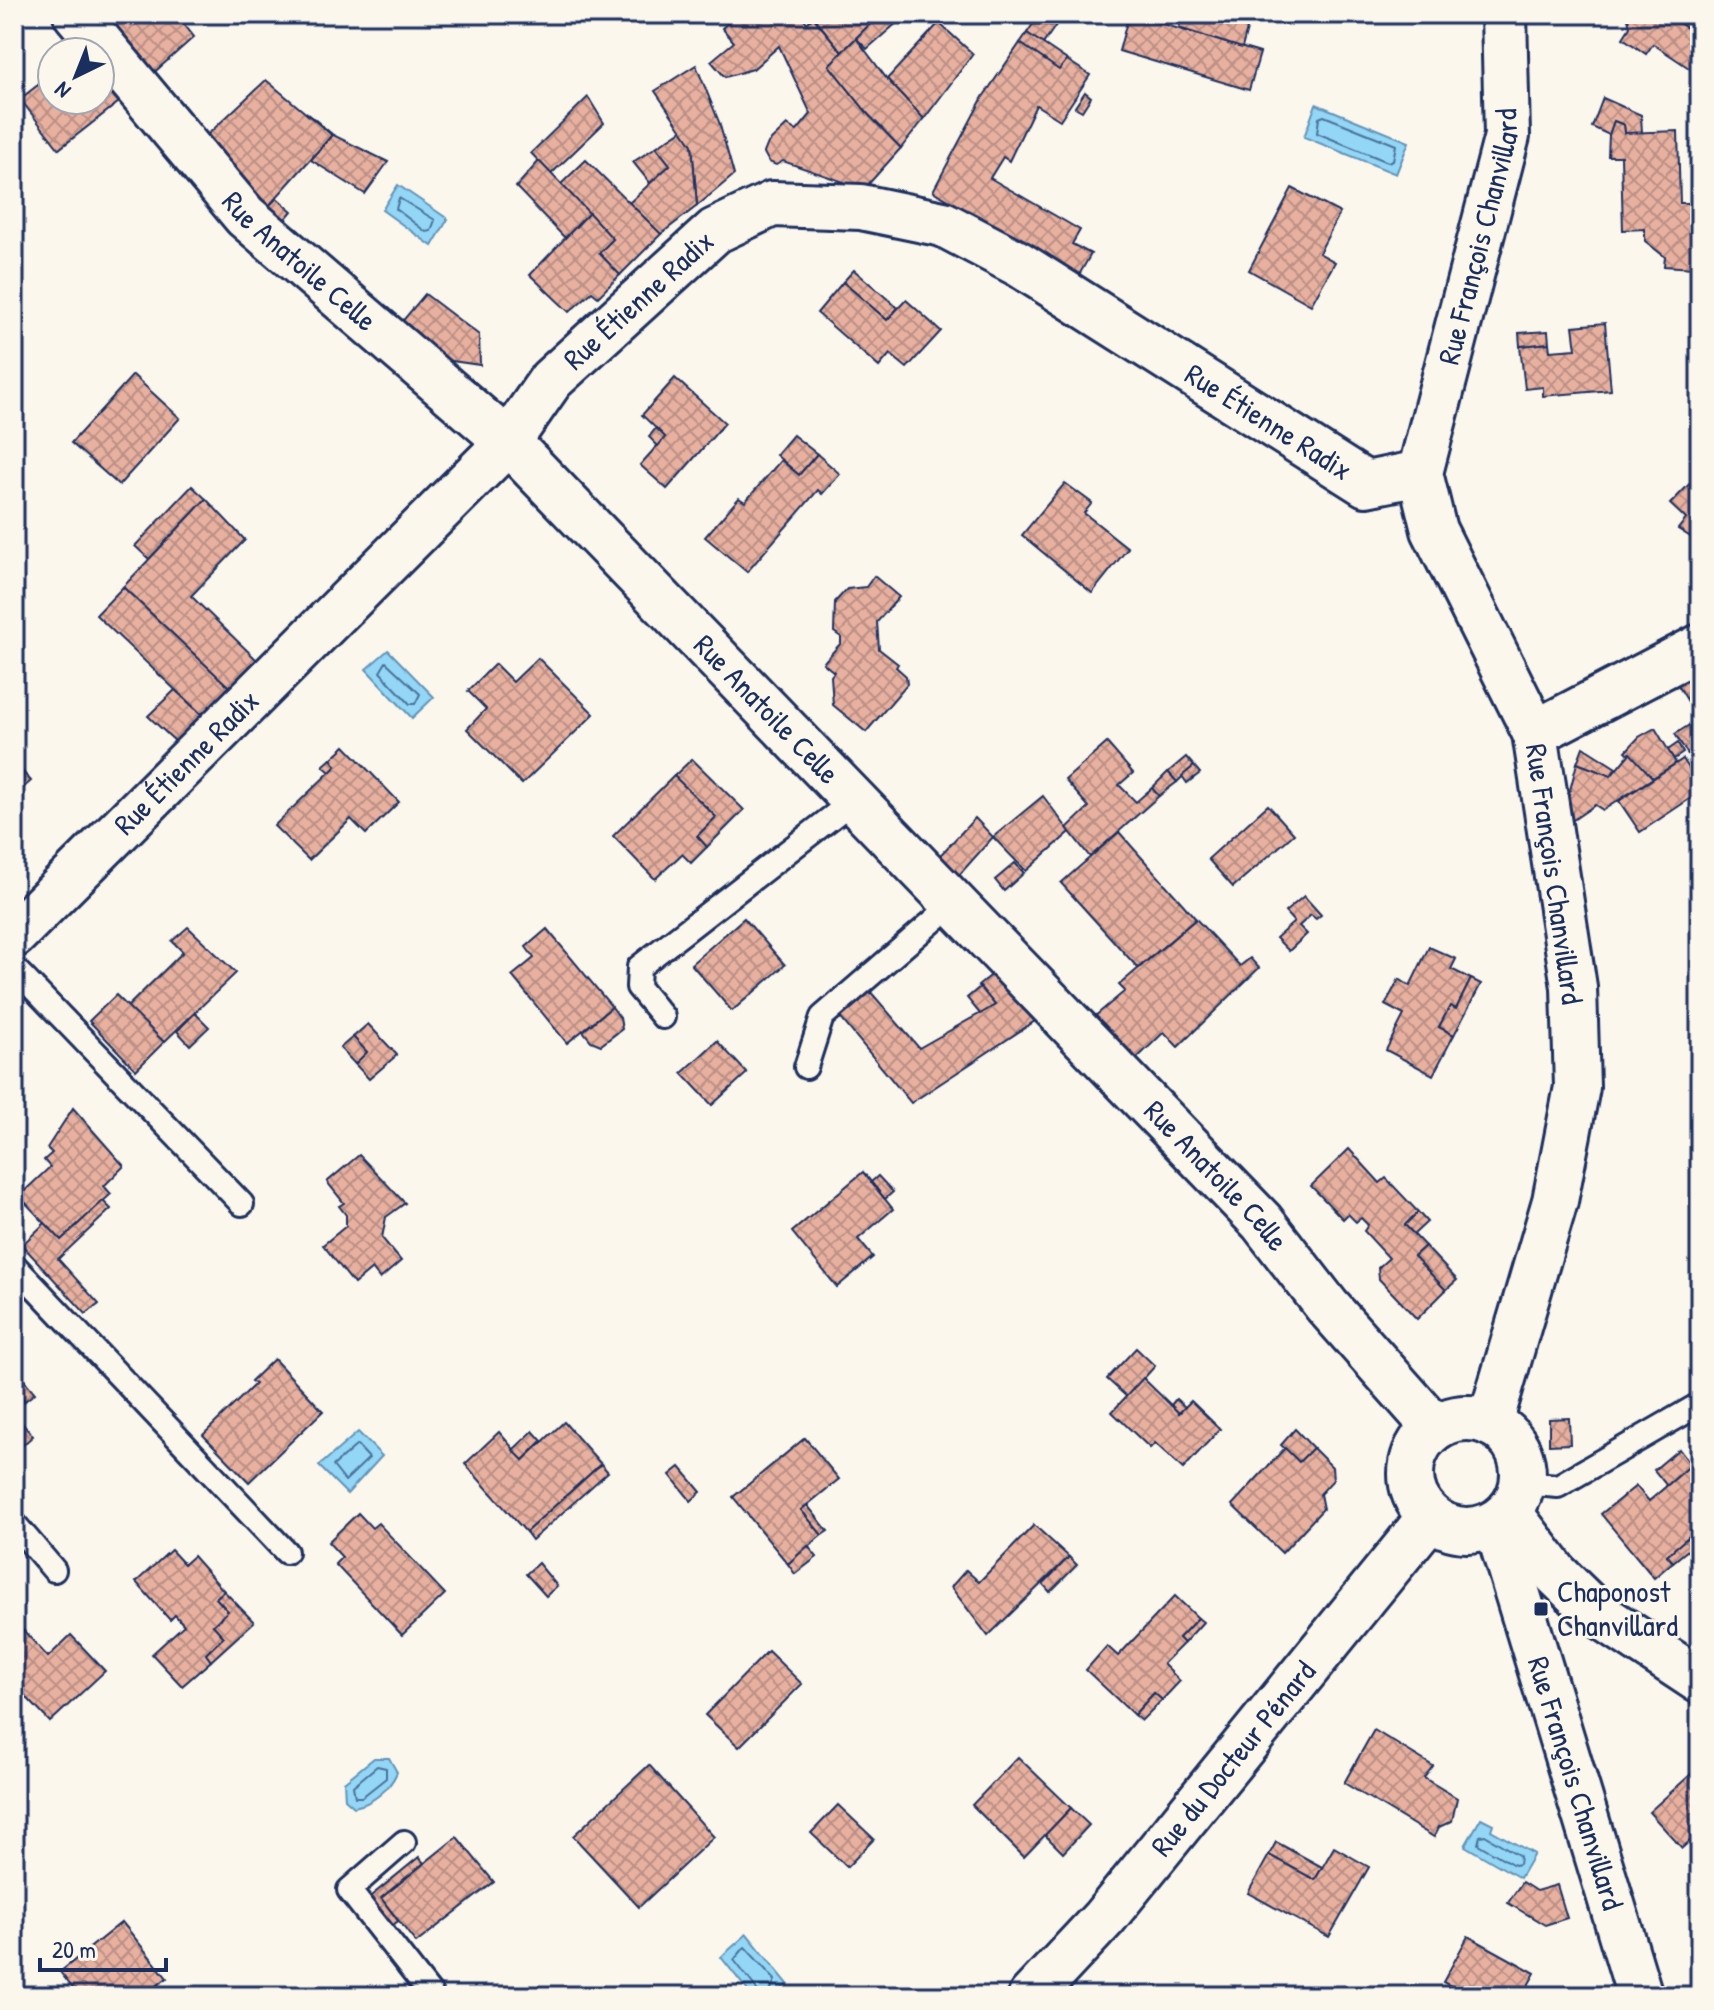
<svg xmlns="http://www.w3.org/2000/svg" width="1714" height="2010" font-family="'Patrick Hand',sans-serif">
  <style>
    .water { fill: #93d6f5; stroke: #6393b9; stroke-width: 2 }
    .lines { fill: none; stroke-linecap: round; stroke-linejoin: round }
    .shore { stroke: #4b729a; stroke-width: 2 }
    .building { fill: url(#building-cross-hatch); stroke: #1b2f5e; stroke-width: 2 }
    .lane-casing { stroke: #1b2f5e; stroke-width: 28 }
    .street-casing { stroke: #1b2f5e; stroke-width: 50 }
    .lane { stroke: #fbf7ec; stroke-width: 22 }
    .street { stroke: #fbf7ec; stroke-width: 44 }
    .poi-dot { fill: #1b2f5e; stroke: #fbf7ec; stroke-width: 3 }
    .labels { text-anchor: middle; stroke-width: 6; stroke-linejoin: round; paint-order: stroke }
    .street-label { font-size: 30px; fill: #1b2f5e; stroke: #fbf7ec }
    .poi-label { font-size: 30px; fill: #1b2f5e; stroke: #fbf7ec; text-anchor: start }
  </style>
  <defs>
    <pattern id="building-cross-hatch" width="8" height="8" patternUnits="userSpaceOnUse" patternTransform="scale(2)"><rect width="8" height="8" fill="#e8b09f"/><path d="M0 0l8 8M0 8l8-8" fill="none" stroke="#bb9085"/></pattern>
  </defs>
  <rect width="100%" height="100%" fill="#fbf7ec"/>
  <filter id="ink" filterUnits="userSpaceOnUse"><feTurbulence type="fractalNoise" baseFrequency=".0125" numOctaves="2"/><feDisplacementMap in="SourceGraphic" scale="16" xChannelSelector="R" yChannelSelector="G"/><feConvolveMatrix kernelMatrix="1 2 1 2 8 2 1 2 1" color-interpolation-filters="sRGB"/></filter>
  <g filter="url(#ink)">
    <g class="water">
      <path d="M1316 104 1409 142 1396 174 1304 137Z"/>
      <path d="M398 185 448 219 432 246 382 210Z"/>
      <path d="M388 650 434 697 412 718 366 669Z"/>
      <path d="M358 1432 382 1456 347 1494 319 1466Z"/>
      <path d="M374 1758H389L397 1772C390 1789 372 1804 354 1807L345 1799 344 1782Z"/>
      <path d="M1481 1818 1493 1824 1491 1830 1534 1854 1520 1878 1465 1846Z"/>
      <path d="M747 1934 788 1984 772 1996H752L721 1957Z"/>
    </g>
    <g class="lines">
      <g class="shore">
        <path d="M1324 116 1396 145 1393 160 1388 162 1317 133 1319 118Z"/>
        <path d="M399 198 435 220 431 231 426 232 396 209Z"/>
        <path d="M386 662 420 694 415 704H410L380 672Z"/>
        <path d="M357 1445 369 1458 345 1481 333 1466Z"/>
        <path d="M377 1766 386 1768V1778L362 1797H355L353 1786Z"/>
        <path d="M1485 1835 1520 1856 1519 1864 1514 1865 1478 1844 1480 1836Z"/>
        <path d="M758 1996 756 1988 734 1960 745 1947 775 1980 768 1996"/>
      </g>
    </g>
    <g class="building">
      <path d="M120 14H176L194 37 150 76 107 26Z"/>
      <path d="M737 14H801L807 23 813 17 842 52 829 65 869 115 901 148 864 189 783 161 776 165 769 162 764 153 768 143 787 125 797 131 811 114 779 46 753 69 725 77 711 61 734 42 722 28Z"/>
      <path d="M811 14H862L871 23 842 52Z"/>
      <path d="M862 14H907L867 49 856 38 871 23Z"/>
      <path d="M1129 14 1260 53 1249 90 1119 51Z"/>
      <path d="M1183 14H1251L1242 48 1179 28Z"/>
      <path d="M1622 14H1672L1670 17 1687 28 1691 23 1700 28V59L1692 70 1653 44 1646 54 1623 38 1630 27 1628 18Z"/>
      <path d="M1672 14H1693L1696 16 1687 28 1670 17Z"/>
      <path d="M939 23 973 54 924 119 887 79Z"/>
      <path d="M1033 24 1056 25 1043 44 1027 33Z"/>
      <path d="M1027 33 1067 60 1059 70 1020 43Z"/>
      <path d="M856 38 887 79 924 119 901 148 869 115 829 65Z"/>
      <path d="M1020 43 1059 70 1067 60 1090 75 1060 120 1036 105 1009 161 1003 157 990 178 1080 230 1072 244 1091 254 1079 275 933 191 983 97Z"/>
      <path d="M696 65 719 122 734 175 697 206 692 145 655 91Z"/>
      <path d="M100 69 124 98 59 149 20 99 52 74V100H100Z"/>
      <path d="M266 80 332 135 266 209 204 138Z"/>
      <path d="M1085 92 1091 97 1082 111 1075 107Z"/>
      <path d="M588 97 604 123 551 174 531 153Z"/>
      <path d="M1603 98 1641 115 1642 133H1625L1624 125 1614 121 1609 135 1592 127Z"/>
      <path d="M306 112 333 135 388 162 365 194 311 160 332 135Z"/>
      <path d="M1614 121 1624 125 1625 133 1678 131 1680 203H1698L1700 252 1694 253 1693 268 1664 266 1665 257 1645 241V229L1623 230 1621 156H1608L1609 135Z"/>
      <path d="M682 130 692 145 697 206 661 234 629 203 670 165 656 147Z"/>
      <path d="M656 147 670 165 650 183 633 162Z"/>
      <path d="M586 160 661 234 620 275 599 253 613 239 561 184Z"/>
      <path d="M539 161 589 213 565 238 516 187Z"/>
      <path d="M1292 188 1340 213 1319 253 1335 262 1311 305 1249 270Z"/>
      <path d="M277 198 292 211 282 223 266 209Z"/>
      <path d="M589 213 613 239 599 253 620 275 598 297 592 292 569 312 530 275Z"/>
      <path d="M854 270 898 308 887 320 843 282Z"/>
      <path d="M843 282 887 320 906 300 941 331 907 368 890 354 879 367 817 313Z"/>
      <path d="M425 294 479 335 480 365 445 360 400 324Z"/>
      <path d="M1605 323 1611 390 1543 396V387L1525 389 1520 346 1549 343 1550 351 1576 349 1573 326Z"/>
      <path d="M1548 331 1549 343 1520 346 1519 333Z"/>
      <path d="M133 375 180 418 119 485 71 443Z"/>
      <path d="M675 378 725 423 667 489 640 465 665 437 642 415Z"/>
      <path d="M656 428 665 437 658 446 649 437Z"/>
      <path d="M793 435 817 454 799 475 776 455Z"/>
      <path d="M817 454 840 474 822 494 818 490 747 572 705 537 739 498 745 502 781 460 799 475Z"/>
      <path d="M1700 473V543L1678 529 1686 519 1670 504Z"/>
      <path d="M1065 483 1092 503 1084 513 1128 548 1092 593 1022 535Z"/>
      <path d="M192 486 206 499 149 559 135 546Z"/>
      <path d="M206 499 245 540 191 596 259 662 231 689 123 587Z"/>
      <path d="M874 576 899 597 877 622 879 649 898 664 896 667 906 676 907 684 866 732 833 705 831 676 834 672 823 663 841 643V637L834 632 835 602 847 589 866 587Z"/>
      <path d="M123 587 231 689 203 716 96 615Z"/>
      <path d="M538 658 594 714 522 784 467 729 486 709 468 691 495 664 513 682Z"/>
      <path d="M1700 661V703L1692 708 1673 677Z"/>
      <path d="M175 690 203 716 176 742 148 716Z"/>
      <path d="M1700 703V721L1692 708Z"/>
      <path d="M1699 719 1700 749 1689 756 1675 734Z"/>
      <path d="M1655 728 1676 763 1653 778 1626 751 1639 737Z"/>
      <path d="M1107 743 1133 773 1119 785 1136 802 1152 788 1159 796 1090 857 1067 828 1089 807 1065 780Z"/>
      <path d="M1678 743 1683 753 1674 759 1668 750Z"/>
      <path d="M345 746 399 802 366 834 351 819 309 860 274 826 336 766 331 759Z"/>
      <path d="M1583 747 1616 768 1611 776 1577 763Z"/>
      <path d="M1630 753 1653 778 1603 810 1595 805 1560 829 1577 763 1611 776Z"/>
      <path d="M1186 757 1194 766 1177 782 1168 772Z"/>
      <path d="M331 759 336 766 330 772 323 766Z"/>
      <path d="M692 759 744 810 707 847 697 836 716 817 674 776Z"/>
      <path d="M1683 759 1700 785V792L1640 832 1619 801Z"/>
      <path d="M14 762 31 781 14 796Z"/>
      <path d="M1194 766 1200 773 1187 783 1182 776Z"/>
      <path d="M1168 772 1177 782 1159 796 1152 788Z"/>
      <path d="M674 776 716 817 697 836 707 847 691 863 682 854 655 879 613 836Z"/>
      <path d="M1043 796 1070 832 1026 871 993 837Z"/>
      <path d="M1268 805 1294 834 1233 887 1208 859Z"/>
      <path d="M975 818 993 837 952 883 932 864Z"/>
      <path d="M1119 832 1196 919 1138 968 1061 883Z"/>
      <path d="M1015 863 1024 873 1004 891 995 880Z"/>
      <path d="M1304 896 1321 915 1316 919 1311 915 1299 926 1307 934 1289 951 1276 938 1294 922 1285 912Z"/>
      <path d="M744 918 785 965 732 1011 691 964Z"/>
      <path d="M1196 919 1240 966 1250 958 1259 968 1178 1047 1164 1032 1131 1064 1088 1022 1125 991 1119 985Z"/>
      <path d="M188 927 236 973 164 1042 127 1007 183 952 172 941Z"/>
      <path d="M547 929 612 1007 567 1043 512 976 534 958 526 947Z"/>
      <path d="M1429 947 1456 959 1451 969 1471 979 1456 1009 1450 1006 1439 1027 1454 1035 1433 1075 1386 1050 1404 1015 1385 1005 1399 979 1410 986Z"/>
      <path d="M996 971 1041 1017 911 1103 838 1015 869 990 919 1048 995 1005 978 986Z"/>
      <path d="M1471 979 1481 984 1454 1035 1439 1027 1450 1006 1456 1009Z"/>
      <path d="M980 987 995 1005 980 1014 967 998Z"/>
      <path d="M116 995 164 1042 136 1070 89 1021Z"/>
      <path d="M612 1007 620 1018 622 1029 601 1045 591 1041 583 1031Z"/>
      <path d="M195 1013 209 1027 190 1045 177 1031Z"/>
      <path d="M368 1024 397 1055 369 1079 355 1064 367 1052 353 1037Z"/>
      <path d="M353 1037 367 1052 355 1064 340 1048Z"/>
      <path d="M717 1041 747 1073 712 1105 682 1073Z"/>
      <path d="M73 1108 124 1166 104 1186 111 1194 61 1240 19 1196 50 1167 44 1160 52 1153 47 1148Z"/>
      <path d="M1349 1149 1380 1183 1386 1178 1418 1212 1405 1225 1425 1246 1414 1256 1446 1290 1417 1319 1379 1279 1378 1268 1389 1258 1364 1231 1368 1225 1361 1218 1356 1222 1348 1214 1343 1219 1311 1186Z"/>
      <path d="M359 1155 405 1203 386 1217 382 1238 401 1261 380 1279 372 1269 354 1284 323 1245 346 1226V1215L339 1206 344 1203 327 1182Z"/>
      <path d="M863 1172 893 1209 858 1239 873 1257 837 1287 792 1232Z"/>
      <path d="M878 1176 893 1192 885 1199 871 1182Z"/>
      <path d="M103 1201 111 1209 58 1259 99 1304 86 1314 22 1245 45 1223 61 1240Z"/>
      <path d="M1418 1212 1427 1222 1414 1234 1405 1225Z"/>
      <path d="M1425 1246 1457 1280 1446 1290 1414 1256Z"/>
      <path d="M1136 1348 1155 1366 1127 1397 1107 1379Z"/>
      <path d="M274 1359 323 1411 249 1482 203 1435 255 1384 251 1381Z"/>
      <path d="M14 1368 35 1393 25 1401 14 1389Z"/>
      <path d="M1143 1378 1179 1413 1191 1401 1220 1429 1183 1469 1155 1443 1150 1448 1112 1412Z"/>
      <path d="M14 1389 25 1401 14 1410Z"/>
      <path d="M1176 1399 1185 1407 1179 1413 1171 1405Z"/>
      <path d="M14 1414 33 1436 14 1453Z"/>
      <path d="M1569 1418 1570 1444 1549 1445V1419Z"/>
      <path d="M564 1422 601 1464 526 1532 465 1464 499 1432 523 1460Z"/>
      <path d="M1295 1429 1313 1448 1299 1462 1281 1445Z"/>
      <path d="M533 1431 542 1441 523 1460 513 1450Z"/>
      <path d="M805 1438 839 1479 801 1510 822 1535 788 1564 733 1497Z"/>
      <path d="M1285 1448 1299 1462 1313 1448 1332 1467 1333 1480 1320 1494 1323 1509 1282 1553 1232 1505Z"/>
      <path d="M1679 1449 1691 1465 1667 1486 1654 1470Z"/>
      <path d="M601 1464 608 1472 532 1540 526 1532Z"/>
      <path d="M1691 1465 1700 1475V1527L1667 1555 1673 1562 1654 1578 1601 1514 1636 1486 1649 1501Z"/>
      <path d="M680 1467 701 1492 691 1501 670 1475Z"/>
      <path d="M807 1505 828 1531 822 1535 801 1510Z"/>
      <path d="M358 1513 372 1528 378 1523 445 1594 402 1635 335 1564 342 1557 328 1542Z"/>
      <path d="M1034 1525 1069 1557 988 1636 951 1587 966 1570 979 1582Z"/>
      <path d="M1700 1527V1540L1673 1562 1667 1555Z"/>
      <path d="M808 1546 817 1557 795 1574 788 1564Z"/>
      <path d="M171 1550 184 1564 193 1556 224 1591 216 1598 228 1611 213 1625 224 1637 206 1654 211 1661 182 1686 152 1654 184 1625 175 1615 170 1620 136 1582Z"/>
      <path d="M1069 1557 1077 1565 1050 1592 1043 1584Z"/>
      <path d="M538 1563 557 1586 546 1596 526 1574Z"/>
      <path d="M224 1591 254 1622 211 1661 206 1654 224 1637 213 1625 228 1611 216 1598Z"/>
      <path d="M1175 1596 1198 1618 1179 1638 1184 1643 1163 1664 1180 1681 1162 1700 1154 1693 1134 1715 1086 1670 1107 1646 1118 1656Z"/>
      <path d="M1198 1618 1203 1622 1184 1643 1179 1638Z"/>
      <path d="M23 1630 48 1657 71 1635 105 1671 50 1722 14 1684V1638Z"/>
      <path d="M768 1651 802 1684 739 1747 705 1715Z"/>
      <path d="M1154 1693 1162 1700 1141 1721 1134 1715Z"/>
      <path d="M1374 1730 1433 1766 1424 1778 1457 1798 1452 1821 1439 1827 1434 1837 1344 1783Z"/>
      <path d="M1018 1757 1071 1808 1024 1857 972 1805Z"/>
      <path d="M649 1765 714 1837 639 1907 573 1836Z"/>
      <path d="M1700 1766V1832L1682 1848 1649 1812Z"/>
      <path d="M838 1805 874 1839 847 1867 811 1833Z"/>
      <path d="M1071 1808 1089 1825 1063 1853 1045 1835Z"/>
      <path d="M457 1837 494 1882 416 1943 381 1898Z"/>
      <path d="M1276 1842 1322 1867 1315 1880 1269 1855Z"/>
      <path d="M1334 1847 1369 1867 1329 1937 1248 1893 1269 1855 1315 1880Z"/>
      <path d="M419 1857 424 1863 381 1898 398 1921 388 1929 365 1901Z"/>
      <path d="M1522 1882 1536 1891 1557 1885 1567 1918 1545 1925 1508 1903Z"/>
      <path d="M122 1922 167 1978 143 1996H79L60 1972Z"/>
      <path d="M1468 1936 1535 1973 1522 1996H1470L1443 1982Z"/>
    </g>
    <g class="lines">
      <g class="lane-casing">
        <g id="lane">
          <path d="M14 968 242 1204"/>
          <path d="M663 1017 638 987 639 967 854 800"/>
          <path d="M806 1067 822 1017 954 903"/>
          <path d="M14 1265 286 1552"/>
          <path d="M1523 1483 1558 1486 1700 1404"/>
          <path d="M14 1523 54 1570"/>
          <path d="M404 1842 349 1890 432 1996"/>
        </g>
      </g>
      <g class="street-casing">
        <g id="street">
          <path id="s1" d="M76 14 245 216 508 442 1262 1222 1327 1306 1435 1428"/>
          <path d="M1535 733 1700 647"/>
          <path id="s2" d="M14 935 508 442 551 380 715 231 772 204 861 207 943 224 1019 264 1366 484 1420 473"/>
          <circle cx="1467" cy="1474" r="56"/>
          <path id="s3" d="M1490 1423 1555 1201 1577 1087 1574 987 1535 733 1434 530 1420 473 1507 136 1504 14"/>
          <path d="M1509 1512 1556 1574 1594 1611 1700 1681"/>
          <path id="s4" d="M1496 1523 1640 1996"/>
          <path id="s5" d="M1031 1996 1104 1918 1430 1517"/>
        </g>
      </g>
      <use href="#lane" class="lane"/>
      <use href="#street" class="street"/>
    </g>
  </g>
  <rect class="poi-dot" x="1533" y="1601" width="16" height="16" rx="4"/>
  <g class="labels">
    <g class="street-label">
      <text dy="10" stroke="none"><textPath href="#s3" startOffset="1234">Rue François Chanvillard</textPath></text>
      <text dy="10" stroke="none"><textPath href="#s1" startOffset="334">Rue Anatoile Celle</textPath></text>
      <text dy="10" stroke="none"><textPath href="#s2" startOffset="892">Rue Étienne Radix</textPath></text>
      <text dy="10" stroke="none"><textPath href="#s2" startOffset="1612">Rue Étienne Radix</textPath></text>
      <text dy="10" stroke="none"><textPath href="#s1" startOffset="982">Rue Anatoile Celle</textPath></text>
      <text dy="10" stroke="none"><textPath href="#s2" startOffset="244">Rue Étienne Radix</textPath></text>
      <text transform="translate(1554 874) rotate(82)" y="10">Rue François Chanvillard</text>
      <text dy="10" stroke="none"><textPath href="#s1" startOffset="1630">Rue Anatoile Celle</textPath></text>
      <text dy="10" stroke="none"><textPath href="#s5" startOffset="312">Rue du Docteur Pénard</textPath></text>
      <text dy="10" stroke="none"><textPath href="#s4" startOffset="272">Rue François Chanvillard</textPath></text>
    </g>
    <g class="poi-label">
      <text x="1557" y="1602">Chaponost<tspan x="1557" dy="34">Chanvillard</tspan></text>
    </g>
  </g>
  <rect width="1714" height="2010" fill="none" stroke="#fbf7ec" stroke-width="48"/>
  <rect x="24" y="24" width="1666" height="1962" fill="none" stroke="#1b2f5e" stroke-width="3" filter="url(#ink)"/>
  <g transform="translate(76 76) rotate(223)"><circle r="38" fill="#fbf7ec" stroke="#a1a7b3" stroke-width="2"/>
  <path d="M0-6L14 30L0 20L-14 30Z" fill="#1b2f5e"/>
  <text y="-12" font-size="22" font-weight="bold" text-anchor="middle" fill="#1b2f5e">N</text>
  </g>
  <path d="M40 1958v12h126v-12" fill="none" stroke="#1b2f5e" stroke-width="4"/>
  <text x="52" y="1958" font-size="24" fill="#1b2f5e" stroke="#fbf7ec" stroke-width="6" paint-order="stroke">20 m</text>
</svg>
